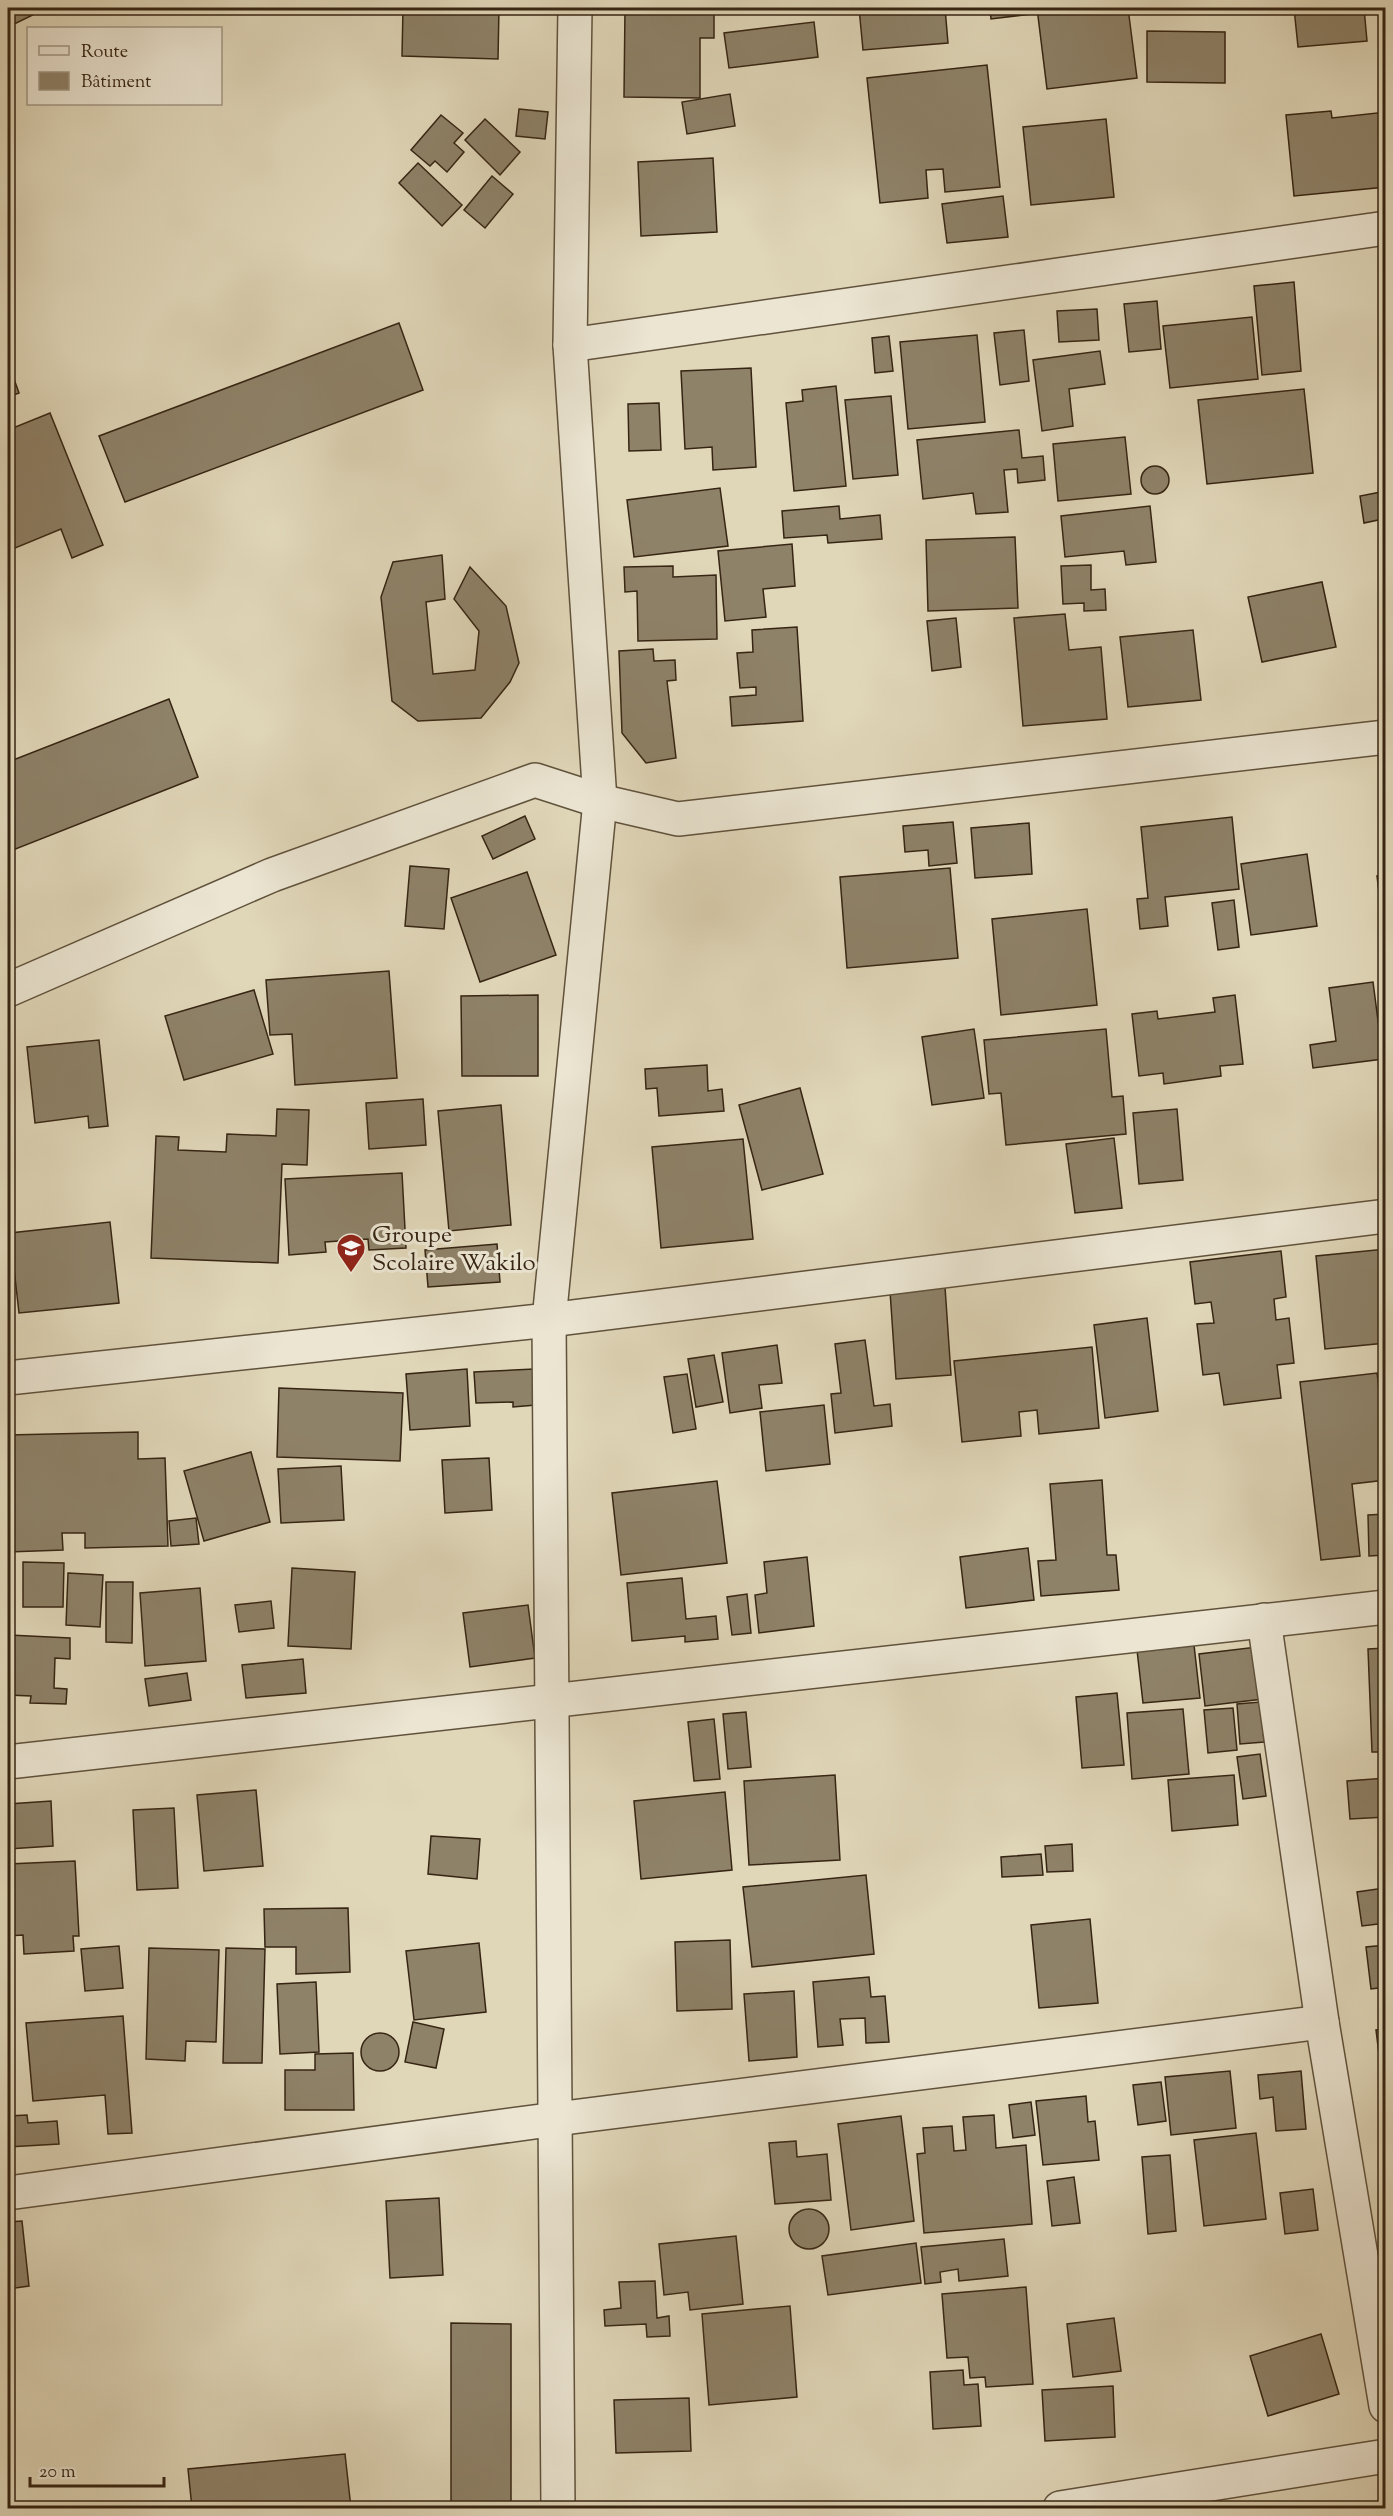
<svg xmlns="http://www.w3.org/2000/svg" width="1393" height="2516" font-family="'Sorts Mill Goudy',serif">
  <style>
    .building { fill: #8e8269; stroke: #362513; stroke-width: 1.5 }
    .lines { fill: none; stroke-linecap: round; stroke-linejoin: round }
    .minor-casing { stroke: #60523c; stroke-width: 36 }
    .minor { stroke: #ebe5d2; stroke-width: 33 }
    .labels { text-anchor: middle; stroke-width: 6; stroke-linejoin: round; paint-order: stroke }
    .poi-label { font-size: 24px; fill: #362513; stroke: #ebe5d2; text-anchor: start }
  </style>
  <rect width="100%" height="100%" fill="#e0d7b9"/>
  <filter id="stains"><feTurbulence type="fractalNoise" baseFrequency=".00333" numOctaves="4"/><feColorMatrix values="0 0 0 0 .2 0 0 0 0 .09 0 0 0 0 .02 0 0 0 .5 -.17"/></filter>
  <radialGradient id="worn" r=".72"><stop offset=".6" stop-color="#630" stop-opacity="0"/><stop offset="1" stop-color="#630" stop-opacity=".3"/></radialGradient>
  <g class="building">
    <path d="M8 8H39L41 11 8 27Z"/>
    <path d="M403 8H499L498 59 402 56Z"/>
    <path d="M625 8H714V38H700V98L624 97Z"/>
    <path d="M859 8H945L948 43 863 50Z"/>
    <path d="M990 8H1031V14L991 19Z"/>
    <path d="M1037 8H1128L1137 78 1047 89Z"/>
    <path d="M1294 8H1364L1367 41 1298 47Z"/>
    <path d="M814 22 818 57 729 68 724 33Z"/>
    <path d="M1147 31 1225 32V83L1147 82Z"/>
    <path d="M987 65 1000 187 945 192 943 169 926 170 928 198 880 203 867 78Z"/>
    <path d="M730 94 735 126 687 134 682 102Z"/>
    <path d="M519 109 548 112 545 139 516 136Z"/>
    <path d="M1331 111 1332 118 1386 112V187L1294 196 1286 115Z"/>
    <path d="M441 115 463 133 454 143 464 152 447 172 435 161 430 166 411 150Z"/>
    <path d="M485 119 520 152 500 175 465 140Z"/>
    <path d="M1106 119 1114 197 1031 205 1023 127Z"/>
    <path d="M713 158 717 232 641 236 638 162Z"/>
    <path d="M418 163 462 205 442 226 399 183Z"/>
    <path d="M492 176 513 194 485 228 464 210Z"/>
    <path d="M1003 196 1008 237 947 243 942 204Z"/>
    <path d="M1294 282 1301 371 1262 375 1254 286Z"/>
    <path d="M1157 301 1161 349 1129 352 1124 304Z"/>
    <path d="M1097 309 1099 340 1059 342 1057 311Z"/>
    <path d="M1252 317 1258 379 1170 388 1163 326Z"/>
    <path d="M399 323 423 390 125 502 99 436Z"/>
    <path d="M1024 330 1029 381 1000 385 994 333Z"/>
    <path d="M977 335 985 422 908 429 900 342Z"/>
    <path d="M889 336 893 371 875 373 872 338Z"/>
    <path d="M1100 351 1105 384 1069 389 1073 426 1042 431 1033 360Z"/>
    <path d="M8 362 19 393 8 397Z"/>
    <path d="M751 368 756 467 713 470 712 447 685 449 681 371Z"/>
    <path d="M836 386 846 486 794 491 786 403 803 401 802 390Z"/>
    <path d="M1304 389 1313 473 1207 484 1198 400Z"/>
    <path d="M891 396 898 475 853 479 845 400Z"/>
    <path d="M659 403 661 450 629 451 628 404Z"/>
    <path d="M50 413 103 545 72 558 61 529 8 551V430Z"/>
    <path d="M1019 430 1022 458 1043 456 1045 480 1018 483 1017 469 1004 470 1008 512 976 514 973 493 923 499 917 440Z"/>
    <path d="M1125 437 1131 494 1058 501 1053 444Z"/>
    <circle cx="1155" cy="480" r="14"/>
    <path d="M720 488 728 546 634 557 627 500Z"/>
    <path d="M1386 491V534L1383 519 1364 523 1360 496Z"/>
    <path d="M839 506 840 519 880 515 882 539 828 543 827 535 784 538 782 511Z"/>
    <path d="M1150 506 1156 562 1126 565 1124 551 1065 557 1061 516Z"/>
    <path d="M1015 537 1018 608 928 611 926 540Z"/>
    <path d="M792 544 795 586 763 589 766 617 725 621 718 551Z"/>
    <path d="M442 555 445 599 426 602 433 674 475 670 479 631 454 599 470 567 506 606 519 663 510 682 481 718 418 721 392 701 381 597 393 562Z"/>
    <path d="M1091 565V590L1105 589 1106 610 1084 611V603L1063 604 1061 566Z"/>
    <path d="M673 566V577L716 575 717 639 638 641 637 591 625 592 624 567Z"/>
    <path d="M1322 582 1336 647 1262 662 1248 597Z"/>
    <path d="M1065 614 1069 650 1101 647 1107 719 1023 726 1014 618Z"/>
    <path d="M956 618 961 667 932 671 927 621Z"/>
    <path d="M797 627 803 721 732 726 730 697 756 695V687L740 688 737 653 753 652 752 630Z"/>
    <path d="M1193 630 1201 700 1128 707 1120 637Z"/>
    <path d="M653 649 654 661 675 660 676 680 667 681 676 758 646 763 622 733 619 651Z"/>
    <path d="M169 699 198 777 8 852V762Z"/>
    <path d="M525 816 535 839 493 859 482 836Z"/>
    <path d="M1232 817 1239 889 1165 897 1168 926 1140 929 1137 899 1148 898 1141 827Z"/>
    <path d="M953 822 957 863 929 866 928 850 905 852 903 826Z"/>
    <path d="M1029 823 1032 874 975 878 971 828Z"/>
    <path d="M1307 854 1317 926 1251 935 1241 864Z"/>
    <path d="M410 866 449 869 444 929 405 926Z"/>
    <path d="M950 868 958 958 847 968 840 877Z"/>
    <path d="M527 872 556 955 480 982 451 898Z"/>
    <path d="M1386 875V949L1377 876Z"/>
    <path d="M1234 900 1239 947 1218 950 1212 903Z"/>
    <path d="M1087 909 1097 1005 1001 1015 992 919Z"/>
    <path d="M389 971 397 1078 295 1085 292 1034 270 1035 266 980Z"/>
    <path d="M1373 982 1383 1059 1313 1068 1310 1045 1336 1041 1329 988Z"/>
    <path d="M254 990 273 1054 184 1080 165 1016Z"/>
    <path d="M538 995V1076H462L461 996Z"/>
    <path d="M1235 995 1243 1064 1220 1066 1221 1076 1164 1084 1163 1073 1139 1076 1132 1014 1157 1011 1158 1019 1215 1012 1213 998Z"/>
    <path d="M974 1029 984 1098 932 1105 922 1037Z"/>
    <path d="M1106 1029 1112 1097 1123 1096 1126 1134 1006 1145 1001 1093 989 1094 984 1040Z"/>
    <path d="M99 1040 108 1126 89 1128 88 1116 35 1123 27 1047Z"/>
    <path d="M707 1065 708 1091 722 1089 724 1111 659 1116 657 1088 646 1089 645 1069Z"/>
    <path d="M800 1088 823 1174 762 1190 739 1105Z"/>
    <path d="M423 1099 426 1145 369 1149 366 1103Z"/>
    <path d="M501 1105 511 1225 449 1231 438 1111Z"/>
    <path d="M277 1109 309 1110 307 1165 282 1164 278 1263 151 1258 156 1136 179 1137 178 1150 226 1152 227 1134 276 1136Z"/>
    <path d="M1177 1109 1183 1180 1139 1184 1133 1113Z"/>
    <path d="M1114 1138 1122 1208 1075 1213 1066 1144Z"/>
    <path d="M743 1139 753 1239 661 1248 652 1147Z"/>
    <path d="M402 1173 406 1248 369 1250 368 1239 325 1242 326 1252 289 1255 285 1179Z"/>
    <path d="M110 1222 119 1303 19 1313 10 1233Z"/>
    <path d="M497 1244 500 1282 428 1287 425 1250Z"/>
    <path d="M1386 1249V1343L1325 1349 1316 1256Z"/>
    <path d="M1281 1251 1286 1297 1274 1299 1276 1320 1289 1318 1294 1363 1277 1365 1281 1398 1224 1405 1219 1373 1203 1375 1197 1324 1214 1323 1211 1302 1195 1304 1190 1262Z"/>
    <path d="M945 1287 951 1375 896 1379 890 1291Z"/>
    <path d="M1147 1318 1158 1411 1105 1418 1094 1325Z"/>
    <path d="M865 1340 874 1406 890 1404 892 1426 835 1433 831 1394 841 1393 835 1344Z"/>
    <path d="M777 1345 782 1383 759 1385 762 1408 730 1413 722 1353Z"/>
    <path d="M1092 1347 1099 1428 1039 1434 1037 1410 1019 1412 1021 1436 962 1442 954 1361Z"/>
    <path d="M714 1355 723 1402 696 1407 688 1359Z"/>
    <path d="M467 1369 470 1426 410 1430 406 1374Z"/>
    <path d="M534 1369 536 1405 513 1407V1402L476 1403 474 1372Z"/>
    <path d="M1377 1373 1386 1446V1480L1352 1484 1360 1556 1321 1560 1300 1382Z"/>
    <path d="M687 1374 696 1429 673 1433 664 1377Z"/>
    <path d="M279 1388 403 1393 400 1461 277 1457Z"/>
    <path d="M824 1405 830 1464 766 1471 760 1412Z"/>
    <path d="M138 1432V1459L165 1458 168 1546 85 1548V1533H62L63 1550 8 1552V1435Z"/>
    <path d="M251 1452 270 1522 204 1541 184 1471Z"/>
    <path d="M489 1458 492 1510 445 1513 442 1460Z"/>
    <path d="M341 1466 344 1520 281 1523 278 1469Z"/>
    <path d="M1102 1480 1107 1555H1116L1119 1590 1041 1596 1038 1561 1056 1560 1050 1484Z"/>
    <path d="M717 1481 727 1563 621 1575 612 1493Z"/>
    <path d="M1386 1514V1555L1369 1556 1368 1515Z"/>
    <path d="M196 1518 199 1544 171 1546 169 1521Z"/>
    <path d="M1028 1548 1034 1600 966 1608 960 1557Z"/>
    <path d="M807 1557 814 1626 759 1633 755 1595 767 1593 764 1562Z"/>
    <path d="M23 1562 64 1563 63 1607H23Z"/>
    <path d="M292 1568 355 1572 351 1649 288 1646Z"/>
    <path d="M68 1573 103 1575 100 1627 66 1625Z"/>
    <path d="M682 1578 686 1619 716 1616 718 1639 685 1642V1636L632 1641 627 1583Z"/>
    <path d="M106 1582H133L132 1643 106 1642Z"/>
    <path d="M200 1588 206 1661 145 1666 140 1593Z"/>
    <path d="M747 1594 751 1633 732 1635 727 1597Z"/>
    <path d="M271 1601 274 1628 239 1632 235 1605Z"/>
    <path d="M528 1605 535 1658 470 1667 463 1613Z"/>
    <path d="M9 1635 70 1638V1659L55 1658 54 1688 67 1689 66 1704 30 1703 31 1696 8 1695Z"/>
    <path d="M1194 1645 1200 1698 1143 1703 1137 1650Z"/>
    <path d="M1257 1647 1263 1699 1205 1706 1199 1654Z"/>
    <path d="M1386 1648V1752H1372L1368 1649Z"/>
    <path d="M303 1659 306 1693 246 1698 242 1665Z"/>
    <path d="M187 1673 191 1700 149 1706 145 1679Z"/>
    <path d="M1117 1693 1124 1765 1082 1768 1076 1697Z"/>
    <path d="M1261 1702 1264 1742 1240 1744 1237 1704Z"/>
    <path d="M1233 1708 1237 1750 1208 1753 1204 1710Z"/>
    <path d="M1183 1709 1189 1774 1132 1779 1127 1713Z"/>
    <path d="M746 1712 751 1767 728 1769 723 1714Z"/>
    <path d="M714 1719 720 1779 694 1781 688 1722Z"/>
    <path d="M1260 1754 1266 1796 1243 1799 1237 1757Z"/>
    <path d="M835 1775 840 1860 749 1865 744 1781Z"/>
    <path d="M1234 1775 1238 1825 1172 1831 1168 1780Z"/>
    <path d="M1386 1778V1817L1350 1819 1347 1781Z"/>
    <path d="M256 1790 263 1866 204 1871 197 1795Z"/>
    <path d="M725 1792 732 1870 641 1879 634 1801Z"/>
    <path d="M51 1801 53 1846 8 1849V1804Z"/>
    <path d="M174 1808 178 1888 137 1890 133 1810Z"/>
    <path d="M431 1836 480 1839 477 1879 428 1874Z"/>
    <path d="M1072 1844 1073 1871 1047 1872 1045 1846Z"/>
    <path d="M1041 1854 1043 1875 1002 1877 1001 1857Z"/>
    <path d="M75 1861 79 1936H73L74 1951 24 1954 23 1935 8 1936V1864Z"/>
    <path d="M866 1875 874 1954 752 1967 743 1887Z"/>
    <path d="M1384 1888 1386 1923 1362 1926 1357 1892Z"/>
    <path d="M348 1908 350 1972 296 1974V1947H265L264 1909Z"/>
    <path d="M1090 1919 1098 2003 1039 2008 1031 1925Z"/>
    <path d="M730 1940 732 2009 677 2011 675 1942Z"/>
    <path d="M479 1943 486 2012 414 2020 406 1951Z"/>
    <path d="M1386 1945V1987L1371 1989 1366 1947Z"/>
    <path d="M119 1946 123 1988 85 1991 81 1949Z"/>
    <path d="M149 1948 219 1950 216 2042 186 2041 185 2061 146 2059Z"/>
    <path d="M226 1948 265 1949 262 2063H223Z"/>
    <path d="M869 1977 871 1997 885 1996 889 2042 866 2043 865 2018 840 2019 843 2045 818 2047 813 1982Z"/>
    <path d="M316 1982 319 2052 280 2054 277 1984Z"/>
    <path d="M794 1991 797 2057 749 2061 744 1994Z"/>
    <path d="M123 2016 132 2133 108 2134 105 2095 33 2101 26 2023Z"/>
    <path d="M413 2022 444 2029 436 2068 405 2062Z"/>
    <path d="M1386 2029V2079H1382L1376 2030Z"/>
    <circle cx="380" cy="2052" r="19"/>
    <path d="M353 2053 354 2110H285V2070H315V2054Z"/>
    <path d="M1230 2071 1236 2128 1171 2135 1165 2077Z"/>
    <path d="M1301 2071 1306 2129 1276 2131 1273 2097 1260 2099 1258 2075Z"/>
    <path d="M1161 2082 1166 2121 1138 2125 1133 2085Z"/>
    <path d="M1086 2096 1088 2122 1095 2121 1099 2160 1043 2165 1036 2101Z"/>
    <path d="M1031 2102 1035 2135 1013 2138 1009 2105Z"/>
    <path d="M27 2115 28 2123 57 2121 59 2144 8 2147V2116Z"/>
    <path d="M994 2115 996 2148 1026 2145 1032 2224 924 2233 917 2154 925 2153 923 2128 952 2126 954 2151 966 2150 963 2117Z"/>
    <path d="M901 2116 914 2221 851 2230 838 2124Z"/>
    <path d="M1256 2133 1266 2219 1204 2226 1194 2140Z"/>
    <path d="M796 2141 797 2157 827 2154 831 2200 775 2204 769 2143Z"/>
    <path d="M1170 2155 1176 2231 1148 2234 1142 2157Z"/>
    <path d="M1074 2177 1080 2223 1052 2226 1047 2181Z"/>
    <path d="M1313 2189 1318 2230 1285 2234 1280 2193Z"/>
    <path d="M439 2198 443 2275 390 2278 386 2201Z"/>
    <circle cx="809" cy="2229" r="20"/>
    <path d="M22 2221 29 2286 8 2289V2222Z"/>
    <path d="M736 2236 743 2304 690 2310 688 2292 664 2295 659 2244Z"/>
    <path d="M1004 2239 1008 2276 959 2281 958 2269 940 2272 941 2282 925 2284 921 2247Z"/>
    <path d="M916 2243 921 2283 828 2295 822 2256Z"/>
    <path d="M655 2281 657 2318 669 2316 670 2336 647 2337 646 2324 605 2326 604 2310 621 2308 619 2282Z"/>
    <path d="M1026 2287 1033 2384 986 2387 985 2377 970 2378 968 2357 947 2358 942 2294Z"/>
    <path d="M790 2306 797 2397 709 2405 702 2314Z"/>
    <path d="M1114 2318 1121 2371 1073 2377 1067 2324Z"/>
    <path d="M451 2323 511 2324V2507H451Z"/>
    <path d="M1321 2334 1339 2394 1268 2416 1250 2356Z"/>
    <path d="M963 2370 964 2385 978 2384 981 2426 933 2429 930 2372Z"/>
    <path d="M1113 2386 1115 2437 1045 2441 1042 2390Z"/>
    <path d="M689 2398 691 2451 616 2453 614 2400Z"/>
    <path d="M345 2454 351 2508H192L188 2469Z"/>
    <path d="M53 2504V2508H8V2506Z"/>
  </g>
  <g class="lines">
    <g class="minor-casing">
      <g id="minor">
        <path d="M570 345 1386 228"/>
        <path d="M8 990 272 875 535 780 600 801 678 819 1386 737"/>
        <path d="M8 1378 549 1320 1386 1216"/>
        <path d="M1264 1620 1322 2022 1386 2406"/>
        <path d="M8 1762 1386 1607"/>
        <path d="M8 2193 556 2119 1322 2022"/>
        <path d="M558 2508 549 1320 600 801 570 345 575 8"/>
        <path d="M1060 2508 1386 2456"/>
      </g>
    </g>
    <use href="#minor" class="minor"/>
  </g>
  <defs>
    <g id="school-pin" transform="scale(1.5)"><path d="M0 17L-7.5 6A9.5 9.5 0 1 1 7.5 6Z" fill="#8f2418" stroke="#ebe5d2"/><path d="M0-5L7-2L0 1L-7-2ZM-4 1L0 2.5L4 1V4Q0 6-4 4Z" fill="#fff"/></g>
  </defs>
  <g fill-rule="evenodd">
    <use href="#school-pin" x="351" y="1248"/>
  </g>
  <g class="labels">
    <g class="poi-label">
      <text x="372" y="1242">Groupe<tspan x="372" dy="28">Scolaire Wakilo</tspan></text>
    </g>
  </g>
  <rect width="1393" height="2516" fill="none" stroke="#e0d7b9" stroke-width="30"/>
  <rect x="9" y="9" width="1375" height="2498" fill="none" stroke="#362513" stroke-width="3"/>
  <rect x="15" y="15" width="1363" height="2486" fill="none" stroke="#362513" stroke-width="1.5"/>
  <rect x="27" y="27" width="195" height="78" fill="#ebe5d2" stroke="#a39886" stroke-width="1.5"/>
  <rect x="39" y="46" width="30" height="9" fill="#ebe5d2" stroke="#a39886" stroke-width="1.5"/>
  <text x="81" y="57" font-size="18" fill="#362513">Route</text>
  <rect x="39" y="72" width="30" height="18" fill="#8e8269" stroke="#a39886" stroke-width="1.5"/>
  <text x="81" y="87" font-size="18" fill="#362513">Bâtiment</text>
  <path d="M30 2477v9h134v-9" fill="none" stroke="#362513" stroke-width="3"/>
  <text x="39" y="2477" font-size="18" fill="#362513" stroke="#ebe5d2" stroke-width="4.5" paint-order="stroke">20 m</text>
  <rect width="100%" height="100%" filter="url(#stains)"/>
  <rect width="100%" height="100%" fill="url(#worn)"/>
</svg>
